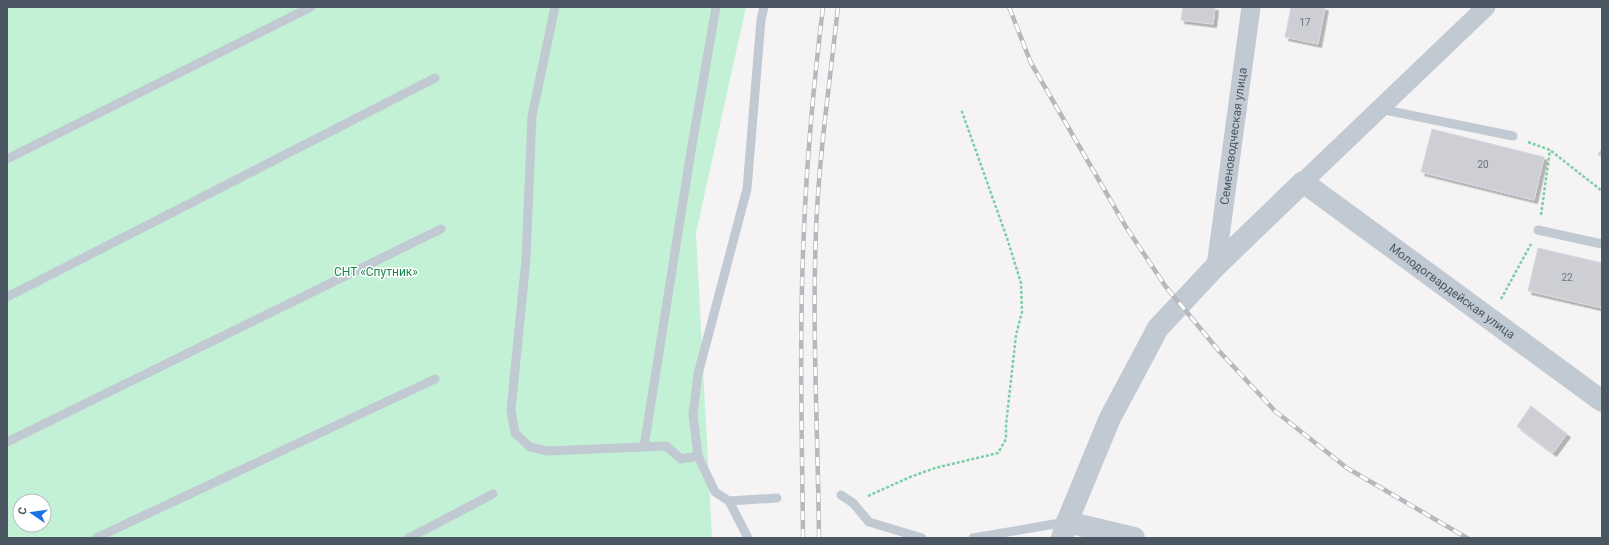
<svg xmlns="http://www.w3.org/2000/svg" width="1609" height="545" font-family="Roboto,sans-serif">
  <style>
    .green { fill: #c3f1d5; fill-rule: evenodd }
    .building { fill: #cdcfd5; stroke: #d7d9de; filter: url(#shadow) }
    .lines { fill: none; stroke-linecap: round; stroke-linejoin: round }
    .path { stroke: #7ad0a6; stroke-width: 2.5; stroke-dasharray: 3 2; stroke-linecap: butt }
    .service { stroke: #c1cad2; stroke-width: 9 }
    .minor { stroke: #c1cad2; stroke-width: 19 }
    .tertiary { stroke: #c1cad2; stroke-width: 22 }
    .rail-casing { stroke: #b5b8bd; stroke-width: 4.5 }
    .rail { stroke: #fff; stroke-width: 3; stroke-dasharray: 9; stroke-linecap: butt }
    .labels { text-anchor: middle; stroke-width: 3; stroke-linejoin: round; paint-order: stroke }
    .number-label { font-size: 10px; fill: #6b747e }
    .street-label { font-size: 12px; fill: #4a5661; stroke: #fff }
    .park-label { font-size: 12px; fill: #17864f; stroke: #fff }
  </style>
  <defs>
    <filter id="shadow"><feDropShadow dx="3.5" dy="3.5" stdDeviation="0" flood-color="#0004"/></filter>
  </defs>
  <rect width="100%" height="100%" fill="#f5f3f3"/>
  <path class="green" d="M7 7H746L696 233 712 538H7ZM20 501H44V525H20Z"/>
  <g class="building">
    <path d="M1183 7H1215L1213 24 1181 20Z"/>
    <path d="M1291 7H1325L1318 44 1285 37Z"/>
    <path d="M1432 129 1544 157 1534 200 1421 172Z"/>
    <path d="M1602 149V158L1598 154Z"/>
    <path d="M1538 248 1602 263V308L1528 291Z"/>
    <path d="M1531 406 1567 434 1553 453 1517 426Z"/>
  </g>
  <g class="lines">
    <g class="path">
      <path d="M1528 142 1550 150 1602 191"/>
      <path d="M1541 215 1550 150"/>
      <path d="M1501 299 1531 244"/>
      <path d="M868 496 910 477 935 468 998 453 1006 439V425L1016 335 1022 312 1021 283 1007 238 961 109"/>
    </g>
    <g class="service">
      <path d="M555 7 532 116 526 259 511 410 515 433 530 447 547 451 666 446 681 459 698 456"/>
      <path d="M1380 109 1513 136"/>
      <path d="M7 159 311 7"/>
      <path d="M1538 230 1602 244"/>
      <path d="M7 297 435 78"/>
      <path d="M7 442 441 229"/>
      <path d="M644 447 691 151 716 7"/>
      <path d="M841 495 853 503 869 522 922 538"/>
      <path d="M729 501 777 498"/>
      <path d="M96 538 435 379"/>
      <path d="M409 538 493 494"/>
      <path d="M748 538 729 501 715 492 698 456 693 414 698 374 747 189 761 20 764 7"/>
      <path d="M973 538 1066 522"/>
    </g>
    <g class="minor">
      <path d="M1303 182 1486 7"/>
      <path id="s1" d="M1216 266 1251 7"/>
    </g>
    <g class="tertiary">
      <path d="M1067 522 1134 538"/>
      <path id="s2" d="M1062 538 1067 522 1110 418 1158 328 1216 266 1303 182 1602 401"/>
    </g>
    <g class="rail-casing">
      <g id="rail">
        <path d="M1009 7 1031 63 1126 227 1166 287 1219 351 1275 411 1347 468 1467 538"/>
        <path d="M803 538C802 435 799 332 804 230 807 155 814 81 823 7"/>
        <path d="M819 538C818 435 812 332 816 230 819 155 830 81 838 7"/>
      </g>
    </g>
    <use href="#rail" class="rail"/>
  </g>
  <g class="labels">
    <g class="number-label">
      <text x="1305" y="26">17</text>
      <text x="1483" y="168">20</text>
      <text x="1567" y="281">22</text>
    </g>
    <g class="street-label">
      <text dy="4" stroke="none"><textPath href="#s1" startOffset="131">Семеноводческая улица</textPath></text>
      <text dy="4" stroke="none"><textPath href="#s2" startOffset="622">Молодогвардейская улица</textPath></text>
    </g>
    <g class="park-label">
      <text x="376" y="276">СНТ «Спутник»</text>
    </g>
  </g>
  <rect width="1609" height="545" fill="none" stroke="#4a5661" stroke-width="16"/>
  <g transform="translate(32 513) rotate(283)"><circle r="19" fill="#ffffff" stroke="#b7bbc0"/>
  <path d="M0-3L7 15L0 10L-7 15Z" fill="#1a73e8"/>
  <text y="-6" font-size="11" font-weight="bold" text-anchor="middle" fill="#4a5661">С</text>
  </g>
</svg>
